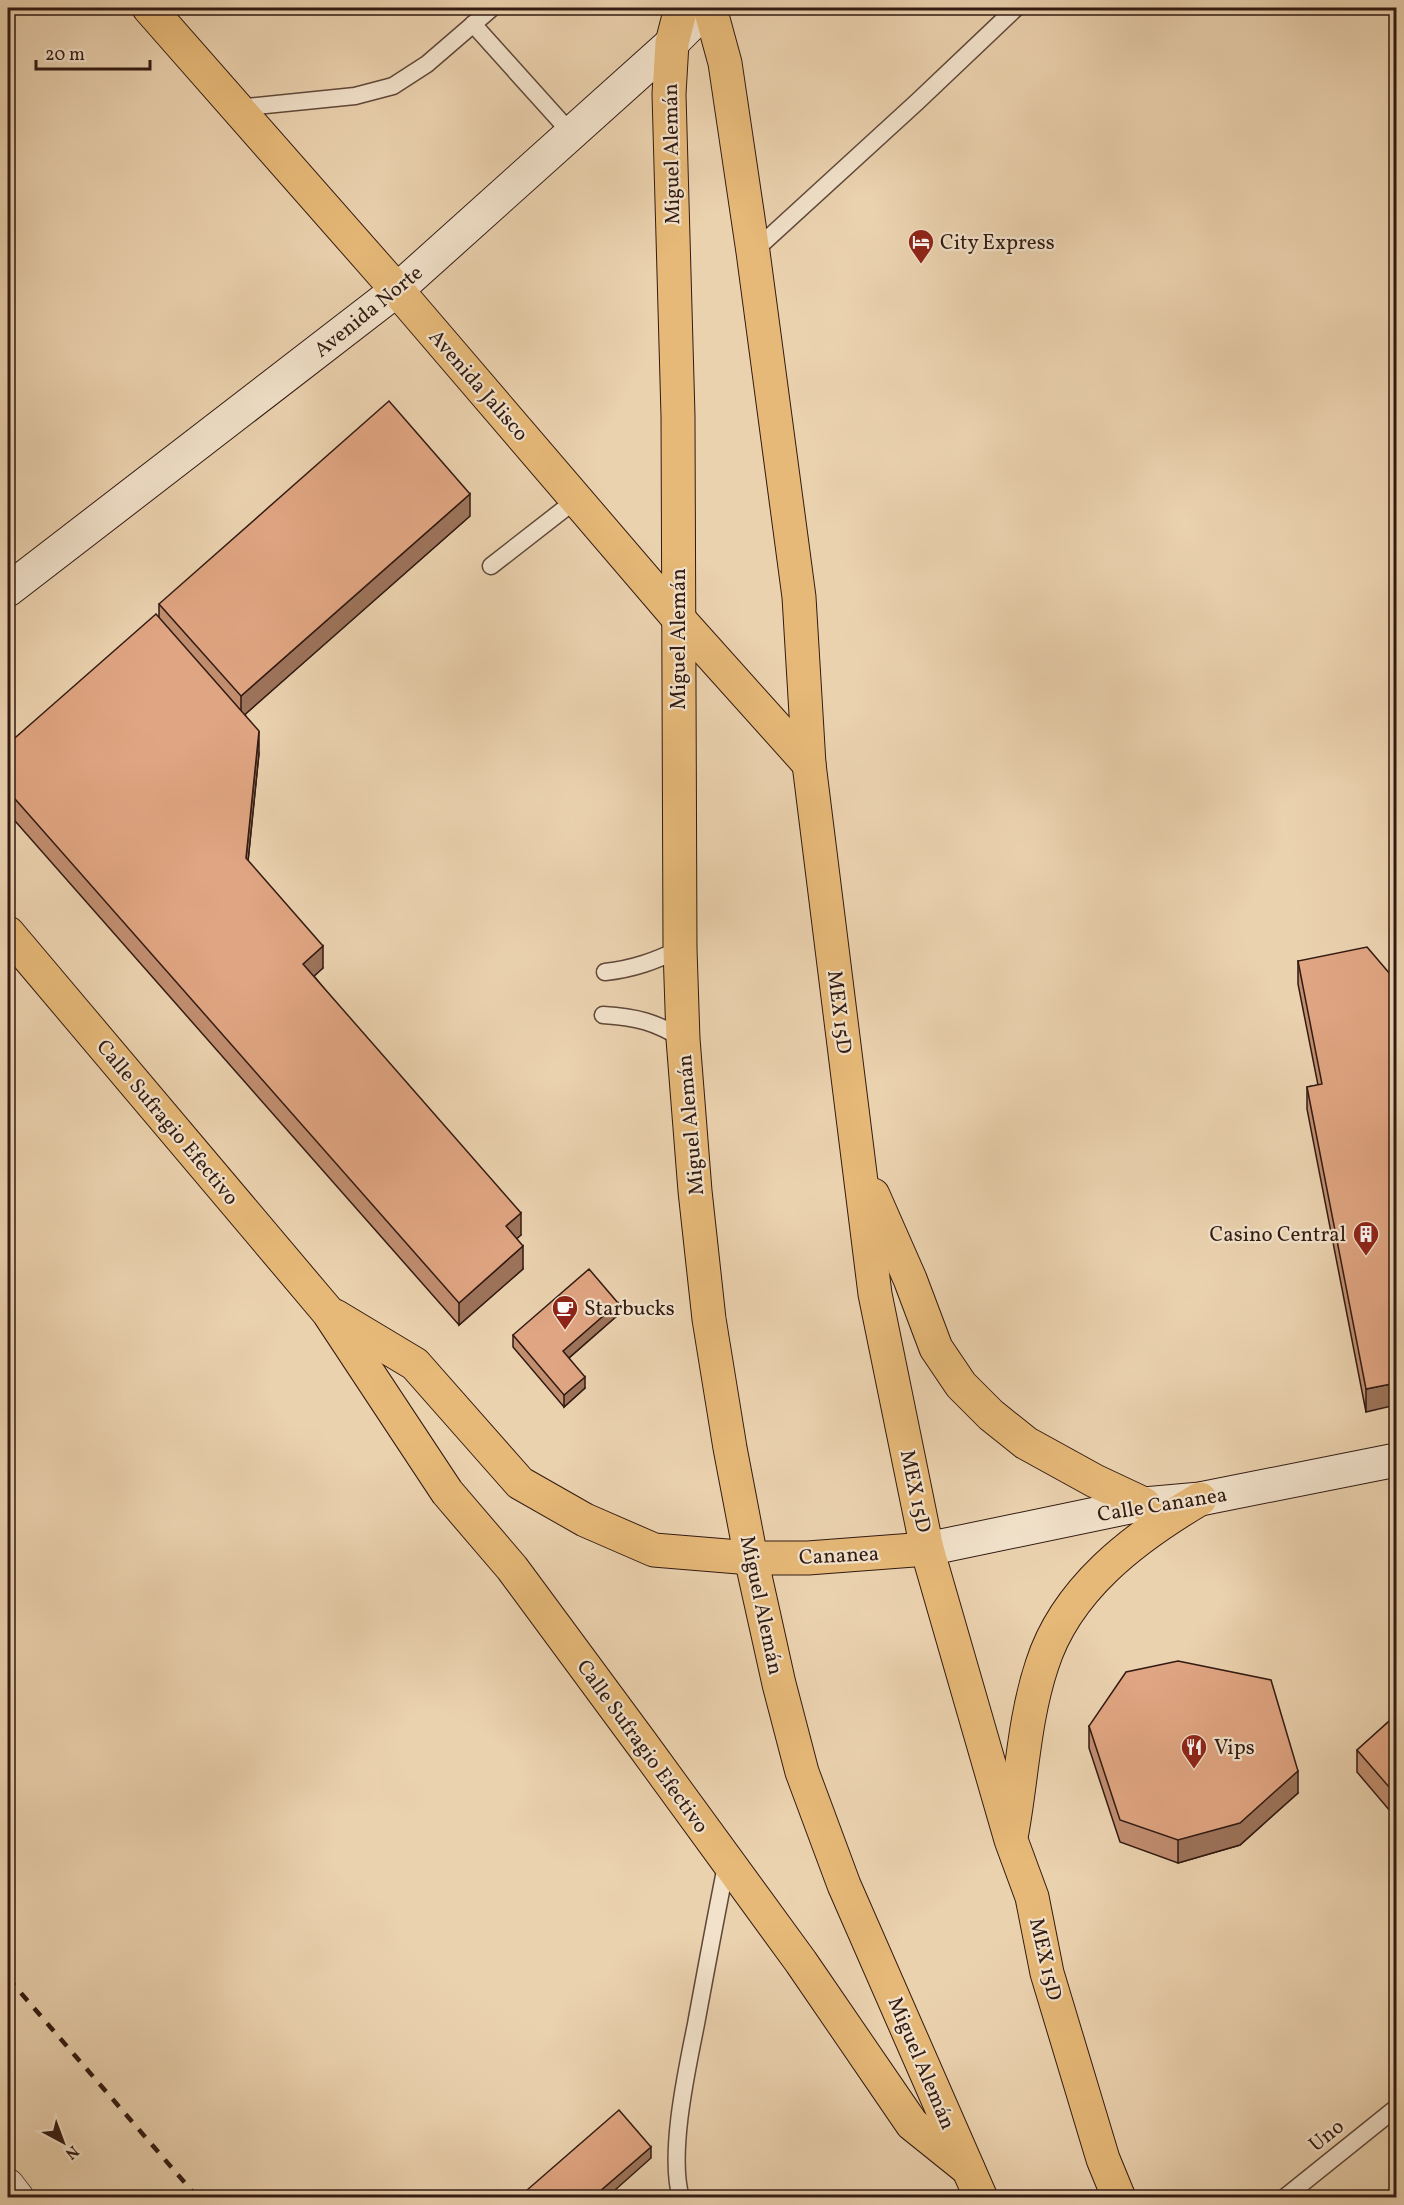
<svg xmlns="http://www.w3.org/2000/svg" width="1404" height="2205" font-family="Vollkorn,serif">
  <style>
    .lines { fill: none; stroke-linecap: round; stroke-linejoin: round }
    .lane-casing { stroke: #604839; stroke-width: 19 }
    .street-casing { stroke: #604839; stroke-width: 34 }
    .secondary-casing { stroke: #321a12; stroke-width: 35 }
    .primary-casing { stroke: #321a12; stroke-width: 35 }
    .highway-casing { stroke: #321a12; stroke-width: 35 }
    .lane { stroke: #f2e2cb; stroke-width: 16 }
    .street { stroke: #f2e2cb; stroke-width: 32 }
    .secondary { stroke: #f2e2cb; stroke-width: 33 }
    .primary { stroke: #e6b978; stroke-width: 33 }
    .highway { stroke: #e6b978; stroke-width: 33 }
    .rail { stroke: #321a12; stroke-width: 4.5; stroke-dasharray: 10 10; stroke-linecap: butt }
    .wall { fill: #c18e70; stroke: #321a12; stroke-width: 1.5 }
    .shaded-wall { fill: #9d745b; stroke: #321a12; stroke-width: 1.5 }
    .building { fill: #e0a582; stroke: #321a12; stroke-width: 1.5 }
    .labels { text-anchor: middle; stroke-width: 4.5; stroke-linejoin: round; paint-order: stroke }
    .street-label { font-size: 21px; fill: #321a12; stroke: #f2e2cb }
    .poi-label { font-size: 21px; fill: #321a12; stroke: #f2e2cb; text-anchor: start }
  </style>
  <rect width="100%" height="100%" fill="#ebd2af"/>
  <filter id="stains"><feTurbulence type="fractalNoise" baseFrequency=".00333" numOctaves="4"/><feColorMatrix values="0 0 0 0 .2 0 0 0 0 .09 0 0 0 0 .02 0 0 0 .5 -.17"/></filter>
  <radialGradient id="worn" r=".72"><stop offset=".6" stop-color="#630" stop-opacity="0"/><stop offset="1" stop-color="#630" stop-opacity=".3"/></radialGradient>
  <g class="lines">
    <g class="lane-casing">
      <g id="lane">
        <path d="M473 24 571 133"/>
        <path d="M237 108 355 96 393 86 427 64 492 8"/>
        <path d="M753 252 917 102 1016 8"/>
        <path d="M491 566 577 499"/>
        <path d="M605 972C633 969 655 961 680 949"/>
        <path d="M603 1015C637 1017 655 1022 683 1039"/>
        <path d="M681 2198C668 2154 687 2069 696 2024 706 1970 716 1915 727 1861"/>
        <path d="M1284 2198 1396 2108"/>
      </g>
    </g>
    <g class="street-casing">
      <path id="street" d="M8 2185 18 2198"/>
    </g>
    <g class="secondary-casing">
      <g id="secondary">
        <path d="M8 590 397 290 672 43 707 8"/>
        <path d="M927 1549 1144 1504 1200 1499 1396 1460"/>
      </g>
    </g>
    <g class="primary-casing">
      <g id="primary">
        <path d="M149 8 397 290 678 618 809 764"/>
        <path d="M8 933 328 1312 447 1492 512 1568 642 1744 801 1962 912 2124 968 2169"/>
        <path d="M335 1316 415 1364 520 1483 585 1520 654 1550 751 1558H808L927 1549"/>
      </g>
    </g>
    <g class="highway-casing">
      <g id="highway">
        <path d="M681 8 672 43 669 94 678 416 680 949 683 1039 695 1191 709 1319 730 1448 751 1558 779 1684 802 1772 844 1885 981 2198"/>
        <path d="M710 8 725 63 753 252 799 597 809 764 875 1294 927 1549 1011 1840 1032 1897 1047 1973 1103 2159 1119 2198"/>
        <path d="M873 1195 910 1279 936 1348 961 1385 991 1415 1026 1443 1095 1481 1144 1504"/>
        <path d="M1012 1832C1022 1777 1024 1719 1042 1665 1066 1589 1134 1538 1200 1499"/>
      </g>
    </g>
    <use href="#lane" class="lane"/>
    <use href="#street" class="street"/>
    <use href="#secondary" class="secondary"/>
    <use href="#primary" class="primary"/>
    <use href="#highway" class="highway"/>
    <path class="rail" d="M8 1978 198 2198"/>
  </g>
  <g class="wall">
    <path d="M470 516 245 714 259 753 248 861 323 968 314 976 521 1235 516 1239 523 1269 459 1325 8 813V744L159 617V604Z"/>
    <path d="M1298 961 1396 981 1366 1412 1307 1109V1087L1318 1085 1298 984Z"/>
    <path d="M618 1315 569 1358 585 1388 564 1407 513 1347V1335Z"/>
    <path d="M1396 1715V1818L1357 1772V1750Z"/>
    <path d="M1089 1726 1298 1793 1240 1845 1178 1863 1120 1842 1089 1748Z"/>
  </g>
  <g class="shaded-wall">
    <path d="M470 494V516L241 718V696Z"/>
    <path d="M259 731V753L246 881V858Z"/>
    <path d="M323 946V968L303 986V964Z"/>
    <path d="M521 1213V1235L506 1248V1226Z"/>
    <path d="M523 1246V1269L459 1325V1303Z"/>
    <path d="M618 1303V1315L563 1363V1351Z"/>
    <path d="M585 1377V1388L564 1407V1395Z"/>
    <path d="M1396 1383V1405L1366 1412V1389Z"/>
    <path d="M1298 1771V1793L1240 1845 1178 1863V1840Z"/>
    <path d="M651 2147V2158L606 2198H592Z"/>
  </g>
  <g class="building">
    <path d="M389 401 470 494 241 696 159 604Z"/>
    <path d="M156 614 259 731 246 858 323 946 303 964 521 1213 506 1226 523 1246 459 1303 8 791V744Z"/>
    <path d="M1367 947 1396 981V1383L1366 1389 1307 1087 1322 1084 1298 961Z"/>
    <path d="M589 1269 618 1303 563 1351 585 1377 564 1395 513 1335Z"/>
    <path d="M1178 1661 1271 1680 1298 1771 1240 1823 1178 1840 1120 1820 1089 1726 1126 1672Z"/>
    <path d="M1396 1715V1795L1357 1750Z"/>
    <path d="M619 2110 651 2147 592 2198H519V2197Z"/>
  </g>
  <defs>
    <g id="hotel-pin" transform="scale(1.35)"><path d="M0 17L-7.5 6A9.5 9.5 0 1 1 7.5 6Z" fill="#8f2418" stroke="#f2e2cb"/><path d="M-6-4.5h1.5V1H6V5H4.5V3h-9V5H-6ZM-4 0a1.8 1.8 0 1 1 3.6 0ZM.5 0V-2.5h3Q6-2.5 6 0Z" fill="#fff"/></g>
    <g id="building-pin" transform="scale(1.35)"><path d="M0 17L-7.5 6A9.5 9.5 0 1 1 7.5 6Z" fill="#8f2418" stroke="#f2e2cb"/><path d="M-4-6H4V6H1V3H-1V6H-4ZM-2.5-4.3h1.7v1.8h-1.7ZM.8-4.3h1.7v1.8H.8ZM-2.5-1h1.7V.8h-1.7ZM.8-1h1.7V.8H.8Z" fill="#fff"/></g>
    <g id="cafe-pin" transform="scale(1.35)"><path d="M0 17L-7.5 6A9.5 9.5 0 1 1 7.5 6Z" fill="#8f2418" stroke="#f2e2cb"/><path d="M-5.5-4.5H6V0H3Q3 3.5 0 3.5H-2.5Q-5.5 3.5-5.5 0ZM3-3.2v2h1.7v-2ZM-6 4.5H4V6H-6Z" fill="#fff"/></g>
    <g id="restaurant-pin" transform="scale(1.35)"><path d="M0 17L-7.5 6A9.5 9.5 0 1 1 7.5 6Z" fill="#8f2418" stroke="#f2e2cb"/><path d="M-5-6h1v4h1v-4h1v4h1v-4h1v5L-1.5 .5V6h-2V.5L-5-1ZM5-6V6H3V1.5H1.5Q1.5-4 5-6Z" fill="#fff"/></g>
  </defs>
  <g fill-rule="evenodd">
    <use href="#hotel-pin" x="921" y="242"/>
    <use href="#building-pin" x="1366" y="1234"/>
    <use href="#cafe-pin" x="565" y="1308"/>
    <use href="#restaurant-pin" x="1194" y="1747"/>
  </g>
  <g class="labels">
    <g class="street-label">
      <text transform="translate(671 154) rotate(-91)" y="7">Miguel Alemán</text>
      <text transform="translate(368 311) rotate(-39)" y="7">Avenida Norte</text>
      <text transform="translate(479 385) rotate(49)" y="7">Avenida Jalisco</text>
      <text transform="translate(678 639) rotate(-90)" y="7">Miguel Alemán</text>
      <text transform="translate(840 1012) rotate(83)" y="7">MEX 15D</text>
      <text transform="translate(168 1122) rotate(50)" y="7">Calle Sufragio Efectivo</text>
      <text transform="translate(690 1125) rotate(-95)" y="7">Miguel Alemán</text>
      <text transform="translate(916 1491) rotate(78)" y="7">MEX 15D</text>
      <text transform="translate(1162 1504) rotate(-9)" y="7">Calle Cananea</text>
      <text transform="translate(839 1555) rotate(-3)" y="7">Cananea</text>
      <text transform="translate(762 1605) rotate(78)" y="7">Miguel Alemán</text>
      <text transform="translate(643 1746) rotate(54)" y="7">Calle Sufragio Efectivo</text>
      <text transform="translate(1046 1959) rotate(77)" y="7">MEX 15D</text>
      <text transform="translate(922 2063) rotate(67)" y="7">Miguel Alemán</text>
      <text transform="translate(1326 2135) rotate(-39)" y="7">Uno</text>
    </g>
    <g class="poi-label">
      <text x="940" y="249">City Express</text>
      <text x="1346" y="1241" text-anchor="end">Casino Central</text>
      <text x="584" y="1315">Starbucks</text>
      <text x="1214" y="1754">Vips</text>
    </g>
  </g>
  <rect width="1404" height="2205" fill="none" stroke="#ebd2af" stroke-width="30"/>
  <rect x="9" y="9" width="1386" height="2187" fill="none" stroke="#321a12" stroke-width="3"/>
  <rect x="15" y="15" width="1374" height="2175" fill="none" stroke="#321a12" stroke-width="1.5"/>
  <g transform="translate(63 2142) rotate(139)" stroke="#f2e2cb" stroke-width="4.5" paint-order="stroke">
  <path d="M0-4.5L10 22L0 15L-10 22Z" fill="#321a12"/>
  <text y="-9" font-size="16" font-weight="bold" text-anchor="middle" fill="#321a12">N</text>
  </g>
  <path d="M36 60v9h114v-9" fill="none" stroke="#321a12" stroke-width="3"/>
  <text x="45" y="60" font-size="18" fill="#321a12" stroke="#f2e2cb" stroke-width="4.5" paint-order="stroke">20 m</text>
  <rect width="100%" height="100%" filter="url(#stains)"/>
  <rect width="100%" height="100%" fill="url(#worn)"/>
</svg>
